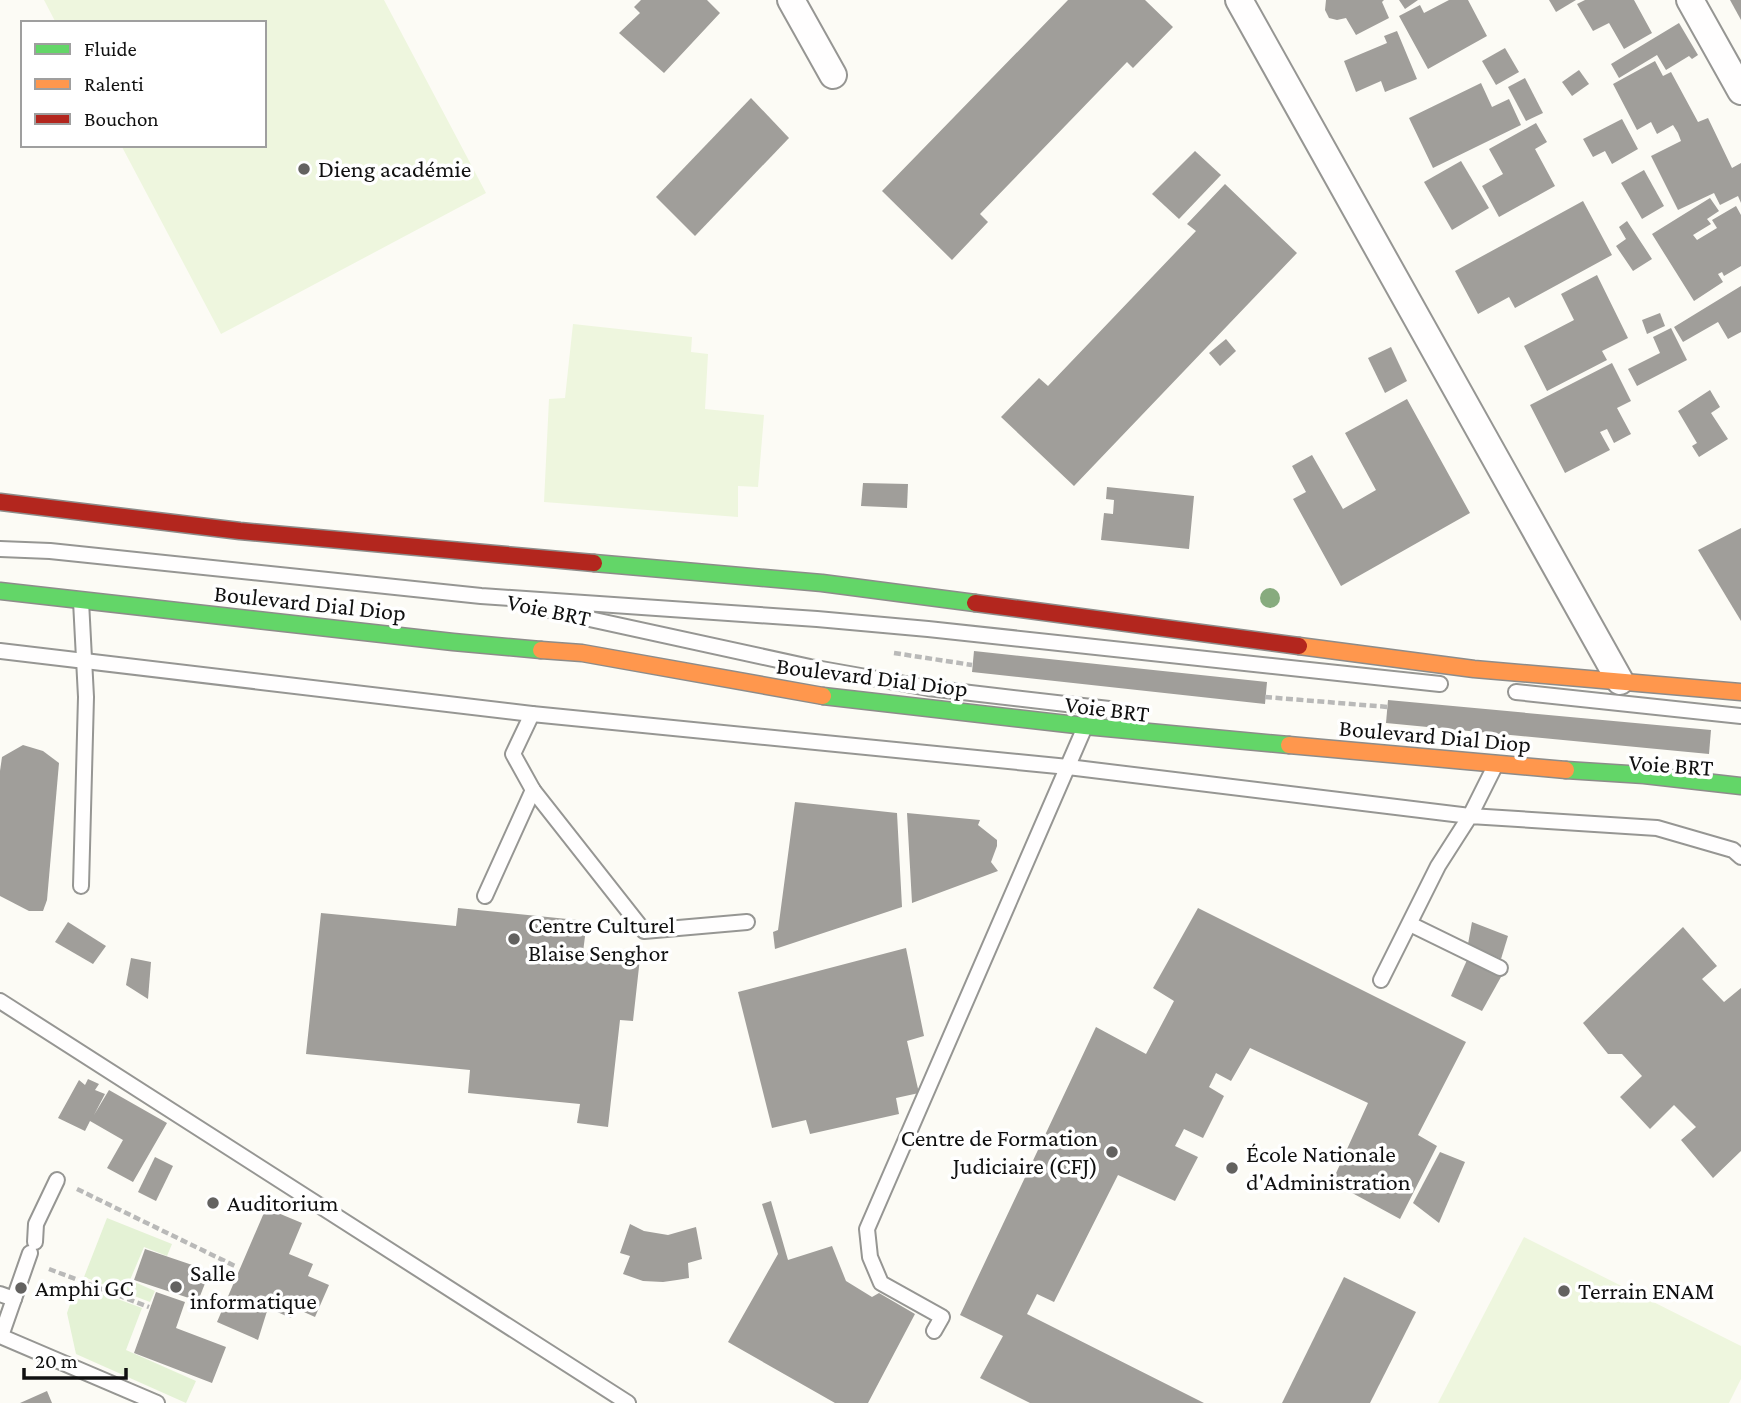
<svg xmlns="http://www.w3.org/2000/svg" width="1741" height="1403" font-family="'Crimson Pro',serif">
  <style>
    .green { fill: #e4f2d5 }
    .pitch { fill: #eef6de }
    .building { fill: #a09e9a }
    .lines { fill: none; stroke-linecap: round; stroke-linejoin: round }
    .lane-casing { stroke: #969693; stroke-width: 18 }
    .street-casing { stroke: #969693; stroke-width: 30 }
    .fast-casing { stroke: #8d8c8a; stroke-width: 19 }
    .slow-casing { stroke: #8d8c8a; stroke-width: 19 }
    .jam-casing { stroke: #8d8c8a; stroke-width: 19 }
    .path { stroke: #b9b9b8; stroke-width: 4.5; stroke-dasharray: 7 3.5; stroke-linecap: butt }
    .lane { stroke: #fffefe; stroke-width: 14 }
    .street { stroke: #fffefe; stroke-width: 26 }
    .fast { stroke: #63d668; stroke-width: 16 }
    .slow { stroke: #ff974d; stroke-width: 16 }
    .jam { stroke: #b3261e; stroke-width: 16 }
    .tree { fill: #87ab7e }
    .poi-dot { fill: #636260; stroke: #fff; stroke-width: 2.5 }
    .labels { text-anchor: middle; stroke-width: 7; stroke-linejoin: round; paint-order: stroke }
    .poi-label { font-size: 24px; fill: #101010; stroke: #fff; text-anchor: start }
    .street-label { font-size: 24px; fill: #101010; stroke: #fff }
  </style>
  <rect width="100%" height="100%" fill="#fcfbf5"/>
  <g class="green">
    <path d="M107 1218 172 1244 167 1256 144 1247 130 1280 155 1291 150 1302 84 1277Z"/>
    <path d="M77 1284 142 1308 126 1350 196 1381 186 1403 76 1354 67 1313Z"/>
  </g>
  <g class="pitch">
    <path d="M44 0H384L486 193 221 334 121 145H264V23H56Z"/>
    <path d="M573 324 692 337 691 352 708 354 705 409 764 415 758 487 738 486V517L544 502 549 399 565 398Z"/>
    <path d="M1524 1237 1741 1346V1379L1729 1403H1438Z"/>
  </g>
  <g class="building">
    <path d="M641 0H707L720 13 664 73 619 33 640 13 634 7Z"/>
    <path d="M1068 0H1145L1173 27 1133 68 1127 62 980 214 988 222 952 260 882 191Z"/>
    <path d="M1326 0H1384L1382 2 1389 18 1356 35 1346 18 1337 20 1329 18 1325 10Z"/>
    <path d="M1399 0H1418L1405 9Z"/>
    <path d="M1449 0H1468L1487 36 1428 69 1399 16 1420 5 1424 13Z"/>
    <path d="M1549 0H1576L1556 12Z"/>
    <path d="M1585 0H1634L1652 33 1624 49 1609 23 1593 31 1577 4Z"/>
    <path d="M1730 0H1741V20Z"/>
    <path d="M1679 23 1698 55 1692 59 1689 56 1666 70 1657 55 1619 78 1611 64Z"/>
    <path d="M1397 31 1417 79 1385 92 1381 81 1356 92 1344 61 1387 43 1384 36Z"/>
    <path d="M1505 48 1519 72 1496 85 1482 61Z"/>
    <path d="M1655 61 1663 76 1671 72 1698 122 1708 118 1732 168 1741 163V203L1738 196 1720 205 1714 193 1678 210 1651 156 1681 141 1678 133 1673 125 1657 134 1651 122 1637 130 1613 84Z"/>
    <path d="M1579 70 1589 84 1572 96 1562 82Z"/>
    <path d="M1525 78 1543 113 1526 121 1508 87Z"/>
    <path d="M1481 83 1492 107 1509 99 1521 125 1433 168 1409 118Z"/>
    <path d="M751 98 789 138 695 236 656 197Z"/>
    <path d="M1622 119 1638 149 1612 164 1605 151 1593 157 1583 139Z"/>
    <path d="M1536 123 1547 142 1535 149 1555 186 1499 217 1482 186 1503 174 1489 149Z"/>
    <path d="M1195 151 1221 175 1179 219 1152 194Z"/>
    <path d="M1461 161 1489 208 1452 230 1424 182Z"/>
    <path d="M1644 170 1664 206 1642 219 1621 183Z"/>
    <path d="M1225 184 1297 253 1074 486 1001 417 1039 378 1048 386 1196 231 1187 224Z"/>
    <path d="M1710 198 1719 211 1707 219 1711 224 1693 235 1697 240 1717 228 1712 220 1736 206 1741 215V266L1724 276 1722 272 1718 274 1723 282 1694 301 1652 234Z"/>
    <path d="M1583 201 1612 255 1515 308 1509 297 1478 314 1455 271Z"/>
    <path d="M1627 221 1652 259 1633 271 1616 246 1626 239 1619 227Z"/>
    <path d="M1597 275 1628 338 1602 351 1607 360 1547 391 1524 346 1574 320 1561 294Z"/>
    <path d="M1741 286V332L1728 339 1718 322 1683 342 1674 327Z"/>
    <path d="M1660 313 1665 326 1647 334 1642 320Z"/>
    <path d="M1671 328 1687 360 1637 386 1628 369 1660 353 1653 337Z"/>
    <path d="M1226 339 1236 351 1220 366 1209 353Z"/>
    <path d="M1391 347 1407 381 1385 393 1368 358Z"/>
    <path d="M1612 363 1631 401 1617 408 1631 434 1614 443 1607 429 1600 432 1610 450 1565 473 1530 405Z"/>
    <path d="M1710 390 1720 407 1711 413 1728 439 1699 457 1692 446 1697 443 1678 411Z"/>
    <path d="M1407 399 1470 513 1341 586 1293 499 1306 492 1292 466 1312 455 1343 509 1376 490 1345 433Z"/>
    <path d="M863 483 908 484 907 508 861 506Z"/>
    <path d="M1107 487 1194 496 1189 549 1101 540 1104 513 1113 514 1114 500 1106 499Z"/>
    <path d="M1741 528V621L1698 550Z"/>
    <path d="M974 651 1267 682 1265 704 972 672Z"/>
    <path d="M1388 700 1711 730 1709 754 1386 723Z"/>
    <path d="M23 745 43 751 59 763 47 900 43 911H29L0 896V771L2 757Z"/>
    <path d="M795 802 897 813 902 907 775 949 773 932 778 930Z"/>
    <path d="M907 813 980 820 978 825 997 840V846L991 862 998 871 912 903Z"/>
    <path d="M458 908 587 921 583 952 640 958 633 1021 620 1020 608 1127 577 1123 580 1104 468 1093 470 1070 306 1054 321 913 456 926Z"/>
    <path d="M1198 908 1466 1042 1418 1135 1437 1146 1400 1219 1332 1182 1368 1103 1250 1048 1231 1081 1216 1073 1209 1087 1224 1096 1203 1138 1184 1129 1175 1146 1198 1157 1175 1201 1118 1175 1054 1302 1037 1294 1027 1314 1204 1403H1030L980 1378 1003 1336 960 1315 1096 1027 1146 1054 1174 1001 1153 988Z"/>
    <path d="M68 922 106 946 93 964 55 942Z"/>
    <path d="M1472 922 1508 936 1501 959 1468 944Z"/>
    <path d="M1683 927 1717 966 1702 979 1724 1002 1741 988V1151L1713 1178 1681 1140 1696 1127 1674 1105 1650 1129 1620 1097 1642 1076 1622 1054H1608L1583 1023Z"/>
    <path d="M906 948 924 1036 907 1041 919 1093 896 1098 899 1114 810 1134 806 1120 772 1128 738 992Z"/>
    <path d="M131 958 151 962 148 999 126 985Z"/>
    <path d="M1467 960 1501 977 1482 1011 1451 996Z"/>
    <path d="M88 1079 99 1084 95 1090 105 1094 94 1115 109 1090 167 1123 133 1182 107 1168 123 1140 90 1121 85 1131 58 1118 79 1080 85 1085Z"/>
    <path d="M1440 1152 1465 1162 1439 1223 1413 1203Z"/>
    <path d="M155 1157 173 1166 156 1201 138 1192Z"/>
    <path d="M771 1201 788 1260 832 1246 846 1281 872 1297 879 1293 915 1314 868 1403H835L728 1342 778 1254 762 1204Z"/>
    <path d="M266 1208 302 1223 289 1254 313 1264 308 1276 329 1285 315 1317 295 1308 291 1318 268 1308 258 1340 217 1322Z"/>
    <path d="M630 1224 644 1231 668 1235 696 1227 702 1259 688 1263 689 1278 677 1280 663 1282 643 1281 623 1274 630 1256 620 1253Z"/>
    <path d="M145 1249 210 1271 198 1301 134 1280Z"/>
    <path d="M1344 1277 1416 1312 1370 1403H1282Z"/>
    <path d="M156 1292 185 1302 176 1328 226 1347 212 1383 134 1353Z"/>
    <path d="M47 1391 52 1403H20Z"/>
  </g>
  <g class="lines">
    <g class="lane-casing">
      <g id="lane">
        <path d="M0 549 50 551 481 596 817 619 928 629 1440 684"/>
        <path d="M530 606 810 667 928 688 1109 709"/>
        <path d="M0 651 532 714 1068 767 1470 816 1495 766"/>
        <path d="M1516 692 1741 716"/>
        <path d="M532 714 513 754 533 790 644 931 747 922"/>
        <path d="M81 886 86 697 81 601"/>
        <path d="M485 896 533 790"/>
        <path d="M1410 924 1500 968"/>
        <path d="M1381 980 1438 866 1470 816 1657 828 1733 850 1741 857"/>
        <path d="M0 1001 628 1403"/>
        <path d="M35 1242 36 1224 57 1180"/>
        <path d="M0 1294 14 1299"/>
        <path d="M934 1331 942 1317 881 1283 870 1257 867 1229 1084 729"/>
        <path d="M0 1336 157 1403"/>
        <path d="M1 1336 30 1253"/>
      </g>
    </g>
    <g class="street-casing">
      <g id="street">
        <path d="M791 0 833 75"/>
        <path d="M1239 0 1620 681"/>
        <path d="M1690 0 1741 91"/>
      </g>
    </g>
    <g class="fast-casing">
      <g id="fast">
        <path d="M594 563 822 583 975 603"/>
        <path d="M0 591 453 642 541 650"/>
        <path d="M823 696 1085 726 1289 745"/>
        <path d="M1566 770 1644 775 1741 786"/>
      </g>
    </g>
    <g class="slow-casing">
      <g id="slow">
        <path d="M1299 646 1474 669 1741 692"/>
        <path d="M541 650 582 653 823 696"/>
        <path d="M1289 745 1566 770"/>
      </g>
    </g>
    <g class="jam-casing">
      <g id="jam">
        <path d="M0 502 240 531 594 563"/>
        <path d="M975 603 1299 646"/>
      </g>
    </g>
    <g class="path">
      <path d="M894 653 972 665"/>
      <path d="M1265 697 1388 707"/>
      <path d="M77 1189 237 1267"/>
      <path d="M49 1269 149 1307"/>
    </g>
    <use href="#lane" class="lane"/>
    <use href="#street" class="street"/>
    <use href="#fast" class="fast"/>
    <use href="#slow" class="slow"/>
    <use href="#jam" class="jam"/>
  </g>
  <circle class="tree" cx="1270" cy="598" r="10"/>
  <g class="poi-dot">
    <circle cx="304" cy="169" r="7"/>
    <circle cx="514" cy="939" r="7"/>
    <circle cx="1112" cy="1152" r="7"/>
    <circle cx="1232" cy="1168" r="7"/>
    <circle cx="213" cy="1203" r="7"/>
    <circle cx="176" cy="1287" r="7"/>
    <circle cx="21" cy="1288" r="7"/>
    <circle cx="1564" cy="1291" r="7"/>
  </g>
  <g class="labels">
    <g class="poi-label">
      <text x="318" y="177">Dieng académie</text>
      <text x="528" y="933">Centre Culturel<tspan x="528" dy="28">Blaise Senghor</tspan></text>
      <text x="1098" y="1146" text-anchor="end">Centre de Formation<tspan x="1098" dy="28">Judiciaire (CFJ)</tspan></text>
      <text x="1246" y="1162">École Nationale<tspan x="1246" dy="28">d'Administration</tspan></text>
      <text x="227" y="1211">Auditorium</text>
      <text x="190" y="1281">Salle<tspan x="190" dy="28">informatique</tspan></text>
      <text x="35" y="1296">Amphi GC</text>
      <text x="1578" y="1299">Terrain ENAM</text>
    </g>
    <g class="street-label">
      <text transform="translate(310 603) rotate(6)" y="8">Boulevard Dial Diop</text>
      <text transform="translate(549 610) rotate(12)" y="8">Voie BRT</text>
      <text transform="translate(872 677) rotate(7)" y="8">Boulevard Dial Diop</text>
      <text transform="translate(1107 709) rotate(7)" y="8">Voie BRT</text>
      <text transform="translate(1435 736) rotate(5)" y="8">Boulevard Dial Diop</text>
      <text transform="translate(1671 765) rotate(4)" y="8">Voie BRT</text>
    </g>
  </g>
  <rect x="21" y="21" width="245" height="126" fill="#ffffff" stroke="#9f9f9f" stroke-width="2"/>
  <rect x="35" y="44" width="35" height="10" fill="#63d668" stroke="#9f9f9f" stroke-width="2"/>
  <text x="84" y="56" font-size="21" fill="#101010">Fluide</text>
  <rect x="35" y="79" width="35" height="10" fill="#ff974d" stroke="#9f9f9f" stroke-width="2"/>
  <text x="84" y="91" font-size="21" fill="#101010">Ralenti</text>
  <rect x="35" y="114" width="35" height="10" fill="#b3261e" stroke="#9f9f9f" stroke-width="2"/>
  <text x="84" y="126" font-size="21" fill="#101010">Bouchon</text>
  <path d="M24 1368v10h102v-10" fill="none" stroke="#101010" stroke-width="3.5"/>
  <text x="35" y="1368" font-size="21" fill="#101010" stroke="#ffffff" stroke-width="5" paint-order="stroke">20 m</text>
</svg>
